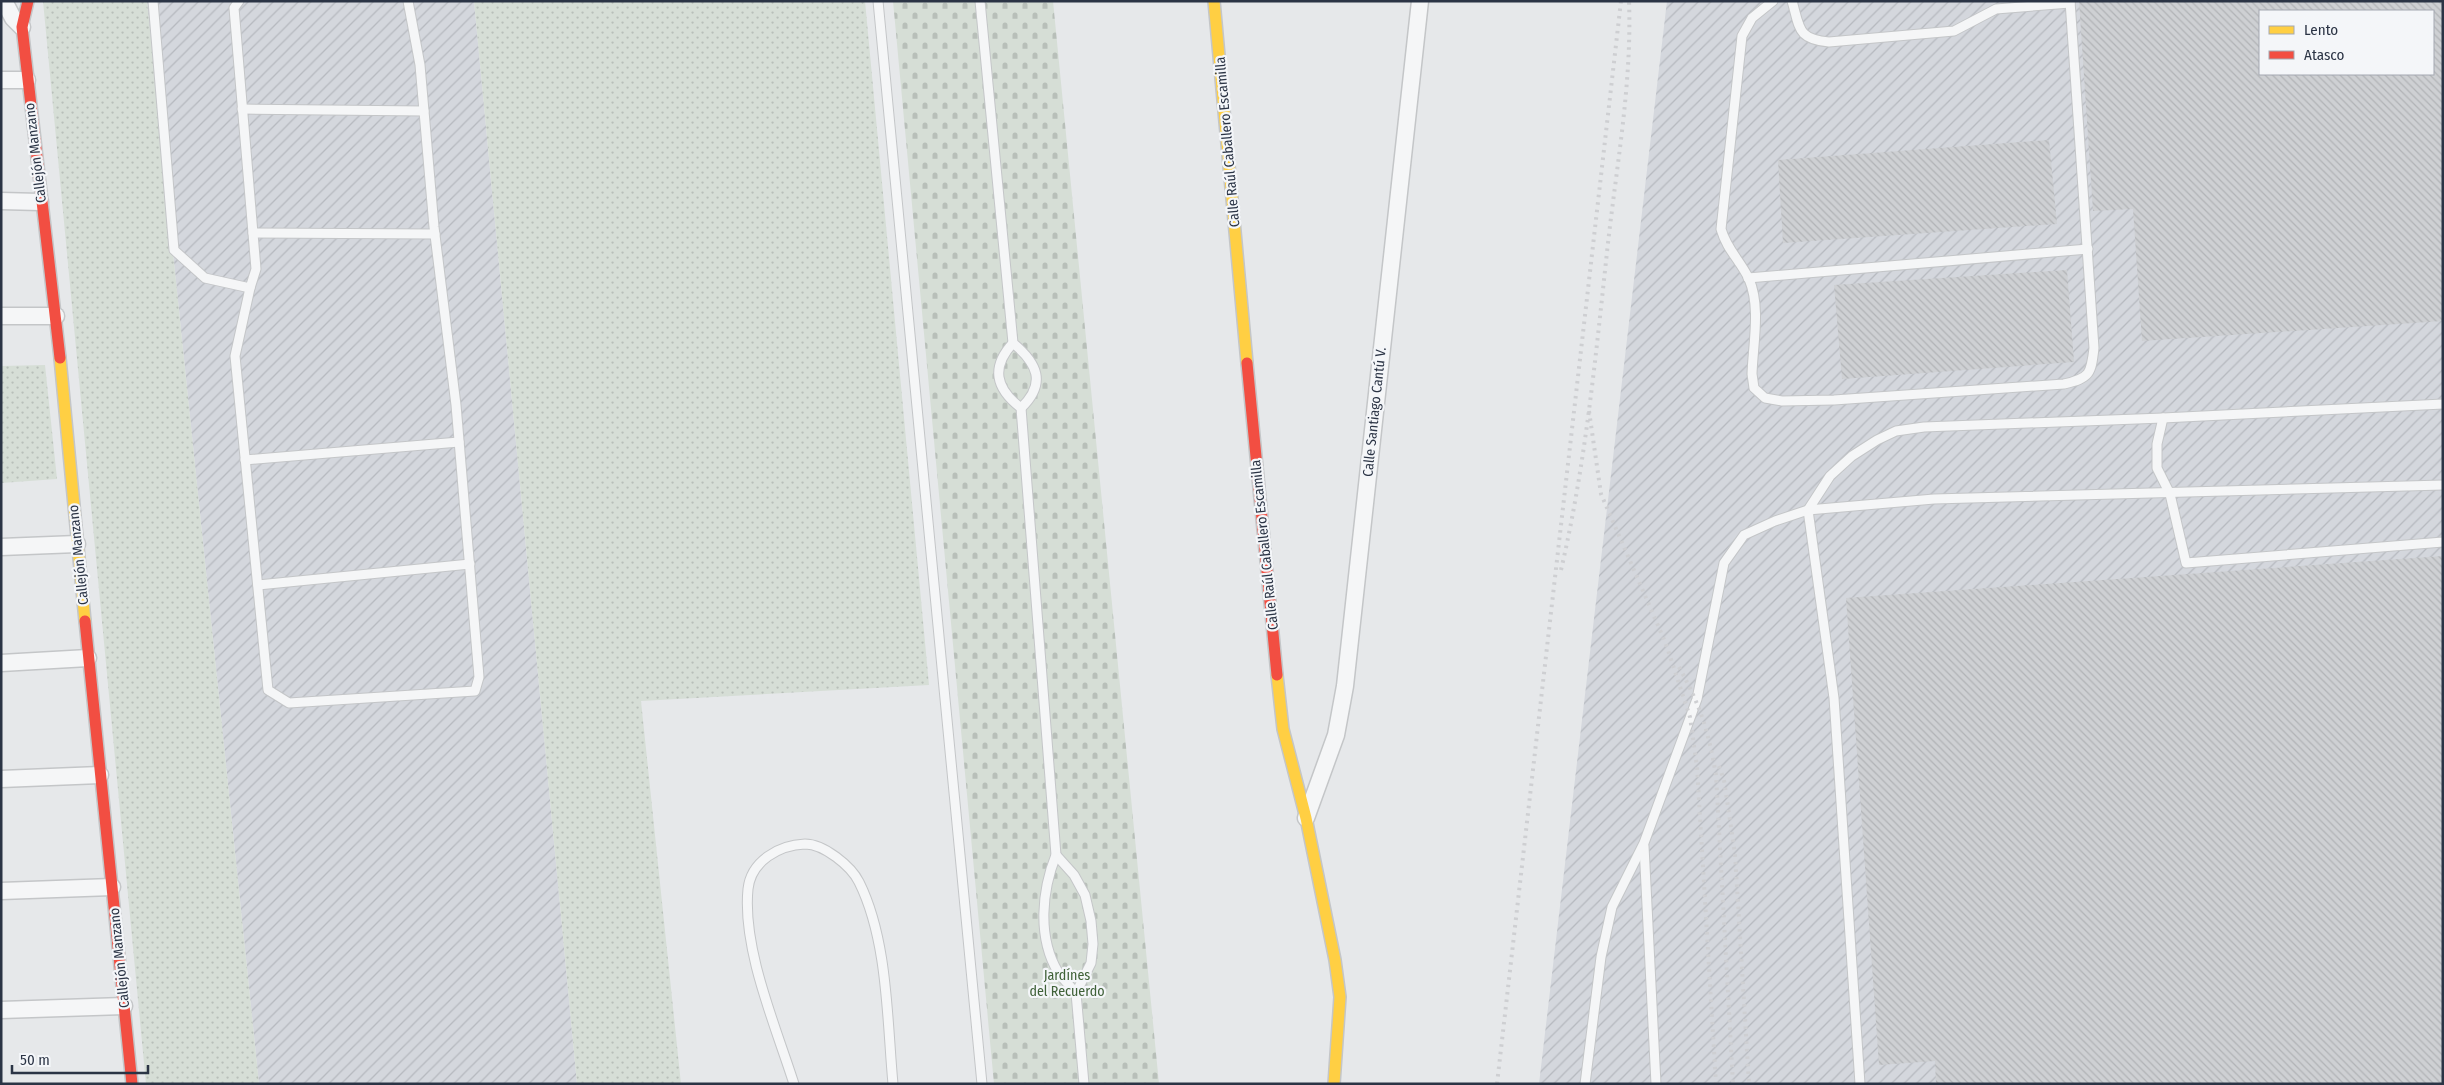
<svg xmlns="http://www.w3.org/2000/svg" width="2444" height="1085" font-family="'Fira Sans Condensed',sans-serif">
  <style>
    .industrial { fill: url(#industrial-furrows); fill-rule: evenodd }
    .green { fill: url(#green-dots) }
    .cemetery { fill: url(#cemetery-stones) }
    .building { fill: url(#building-back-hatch); fill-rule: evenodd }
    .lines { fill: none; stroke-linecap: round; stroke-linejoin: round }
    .lane-casing { stroke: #c4c6c8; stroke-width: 11 }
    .street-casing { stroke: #c4c6c8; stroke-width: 19 }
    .slow-casing { stroke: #c4c6c8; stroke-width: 14 }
    .jam-casing { stroke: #c4c6c8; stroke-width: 14 }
    .lane { stroke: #f5f6f7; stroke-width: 9 }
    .street { stroke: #f5f6f7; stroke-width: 16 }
    .slow { stroke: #ffcf43; stroke-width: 11 }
    .jam { stroke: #f24e42; stroke-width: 11 }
    .rail { stroke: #cecfd2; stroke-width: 4; stroke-dasharray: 2.5 5; stroke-linecap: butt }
    .labels { text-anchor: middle; stroke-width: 4.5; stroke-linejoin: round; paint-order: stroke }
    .street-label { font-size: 14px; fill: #2b3445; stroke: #f4f6f9 }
    .park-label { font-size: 14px; fill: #3f6138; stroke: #f4f6f9 }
  </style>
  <defs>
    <pattern id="industrial-furrows" width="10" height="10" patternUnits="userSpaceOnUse" patternTransform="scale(1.25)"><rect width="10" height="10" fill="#d4d7dd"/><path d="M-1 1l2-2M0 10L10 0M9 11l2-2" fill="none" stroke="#b6b9bf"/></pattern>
    <pattern id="green-dots" width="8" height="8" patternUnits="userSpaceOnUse" patternTransform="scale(1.25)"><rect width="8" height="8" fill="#d6ded6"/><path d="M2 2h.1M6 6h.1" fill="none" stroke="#b8bfb9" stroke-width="1.8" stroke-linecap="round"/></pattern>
    <pattern id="cemetery-stones" width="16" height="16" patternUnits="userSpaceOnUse" patternTransform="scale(1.25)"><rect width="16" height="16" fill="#d6ded6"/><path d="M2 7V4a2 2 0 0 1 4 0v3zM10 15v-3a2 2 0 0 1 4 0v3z" fill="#b8bfb9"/></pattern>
    <pattern id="building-back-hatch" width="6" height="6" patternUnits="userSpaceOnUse" patternTransform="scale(1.25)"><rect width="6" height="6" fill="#ced0d3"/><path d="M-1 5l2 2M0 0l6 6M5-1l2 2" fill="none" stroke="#b1b3b6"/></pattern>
  </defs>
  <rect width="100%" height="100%" fill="#e6e8ea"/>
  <g class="industrial">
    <path d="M147 1H474L577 1084H259Z"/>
    <path d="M1667 1H2443V1084H1539ZM2260 11H2433V74H2260Z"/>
  </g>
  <g class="green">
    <path d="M43 1H147L259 1084H146Z"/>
    <path d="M474 1H865L929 685 641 701 681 1084H577Z"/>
    <path d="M45 365 57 479 1 483V366Z"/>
  </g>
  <path class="cemetery" d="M893 1H1053L1159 1084H994Z"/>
  <g class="building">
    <path d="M2079 1H2443V321L2142 341 2133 209 2093 211ZM2260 11H2433V74H2260Z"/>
    <path d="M2049 140 2057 224 1783 243 1778 160Z"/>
    <path d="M2067 270 2074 362 1842 379 1834 285Z"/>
    <path d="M2443 556V1084H1936L1935 1061 1879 1065 1846 598Z"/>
  </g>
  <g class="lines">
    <g class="lane-casing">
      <g id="lane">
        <path d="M153 1 174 250 205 278 250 288"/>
        <path d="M239 1 234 8 256 269 250 288 235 356 268 690 289 703 475 691 479 677 456 405 434 227 420 65 408 1"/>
        <path d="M878 1 982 1084"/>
        <path d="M980 1 1013 343C1037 363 1047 383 1021 408"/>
        <path d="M1773 1 1752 18 1742 36 1721 229C1727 250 1740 260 1749 279 1761 307 1753 344 1752 374L1754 388 1765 398 1782 401 1834 400 2064 384C2090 378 2091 374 2094 348L2070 1"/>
        <path d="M1792 1C1800 28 1797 39 1829 42L1954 31 1996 9 2070 3"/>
        <path d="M242 109 424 111"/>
        <path d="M253 233 435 234"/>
        <path d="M1748 278 2088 249"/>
        <path d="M1013 343C991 367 995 388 1021 408L1056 855C1042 890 1037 937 1058 972 1063 979 1070 986 1076 993"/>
        <path d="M2163 418 2157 444V468L2170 494 2186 563 2443 542"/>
        <path d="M245 460 459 442"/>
        <path d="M258 585 470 564"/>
        <path d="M1644 846 1656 1084"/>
        <path d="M1056 855 1074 875 1085 895 1091 921 1093 944 1091 963 1076 993 1084 1084"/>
        <path d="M794 1084C776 1027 742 949 748 889 751 861 779 845 805 844 824 844 851 866 859 882 888 940 887 1020 893 1084"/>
        <path d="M1585 1084 1601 957 1612 907 1644 843 1697 699 1724 563 1744 535 1775 521 1808 510 1934 499 2443 485"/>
        <path d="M1860 1084 1834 698 1808 510 1830 476 1852 456 1877 440 1896 431 1924 427 2163 418 2443 404"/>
      </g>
    </g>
    <g class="street-casing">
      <g id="street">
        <path d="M4 1 13 18 22 27"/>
        <path d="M1 80H27"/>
        <path d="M1 201 40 202"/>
        <path d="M1 316H56"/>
        <path d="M1 547 77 544"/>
        <path d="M1 663 88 658"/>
        <path d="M1 779 100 775"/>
        <path d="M1306 818 1336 735 1345 686 1420 1"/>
        <path d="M1 891 112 887"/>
        <path d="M1 1010 124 1006"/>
      </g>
    </g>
    <g class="slow-casing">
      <g id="slow">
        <path d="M1214 1 1247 363"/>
        <path d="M60 358 85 621"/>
        <path d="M1277 675 1283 729 1306 818 1335 960 1340 997 1334 1084"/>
      </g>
    </g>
    <g class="jam-casing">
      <g id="jam">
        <path d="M28 1 22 27 60 358"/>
        <path d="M1247 363 1277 675"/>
        <path d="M85 621 132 1084"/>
      </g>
    </g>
    <use href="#lane" class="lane"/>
    <use href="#street" class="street"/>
    <use href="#slow" class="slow"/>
    <use href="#jam" class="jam"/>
    <g class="rail">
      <path d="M1589 411 1601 494 1666 644 1690 717 1697 767 1716 1084"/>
      <path d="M1561 570C1586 463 1596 352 1608 243 1617 163 1632 82 1629 1"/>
      <path d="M1679 667C1701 707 1708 730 1716 775L1733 1084"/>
      <path d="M1719 766 1724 780 1735 854 1749 1084"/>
      <path d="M1497 1084 1621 1"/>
    </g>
  </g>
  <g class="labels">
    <g class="street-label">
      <text transform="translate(1227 142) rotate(-95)" y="5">Calle Raúl Caballero Escamilla</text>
      <text transform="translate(35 153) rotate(-97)" y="5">Callejón Manzano</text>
      <text transform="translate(1374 412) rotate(-84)" y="5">Calle Santiago Cantú V.</text>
      <text transform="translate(1264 545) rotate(-96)" y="5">Calle Raúl Caballero Escamilla</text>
      <text transform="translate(78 555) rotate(-96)" y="5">Callejón Manzano</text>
      <text transform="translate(119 958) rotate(-96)" y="5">Callejón Manzano</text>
    </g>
    <g class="park-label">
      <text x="1067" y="980">Jardínes<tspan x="1067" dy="16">del Recuerdo</tspan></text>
    </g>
  </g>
  <rect width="2444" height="1085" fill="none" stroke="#2b3445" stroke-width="5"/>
  <rect x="2259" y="10" width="175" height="65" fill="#f4f6f9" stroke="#a4a8b1"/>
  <rect x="2269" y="26" width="25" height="8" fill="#ffcf43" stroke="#a4a8b1"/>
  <text x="2304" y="35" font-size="15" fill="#2b3445">Lento</text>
  <rect x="2269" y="51" width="25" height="8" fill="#f24e42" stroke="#a4a8b1"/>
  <text x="2304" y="60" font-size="15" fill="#2b3445">Atasco</text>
  <path d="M12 1065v8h136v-8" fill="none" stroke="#2b3445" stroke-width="2.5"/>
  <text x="20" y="1065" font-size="15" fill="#2b3445" stroke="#f4f6f9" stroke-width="4" paint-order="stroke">50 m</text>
</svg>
